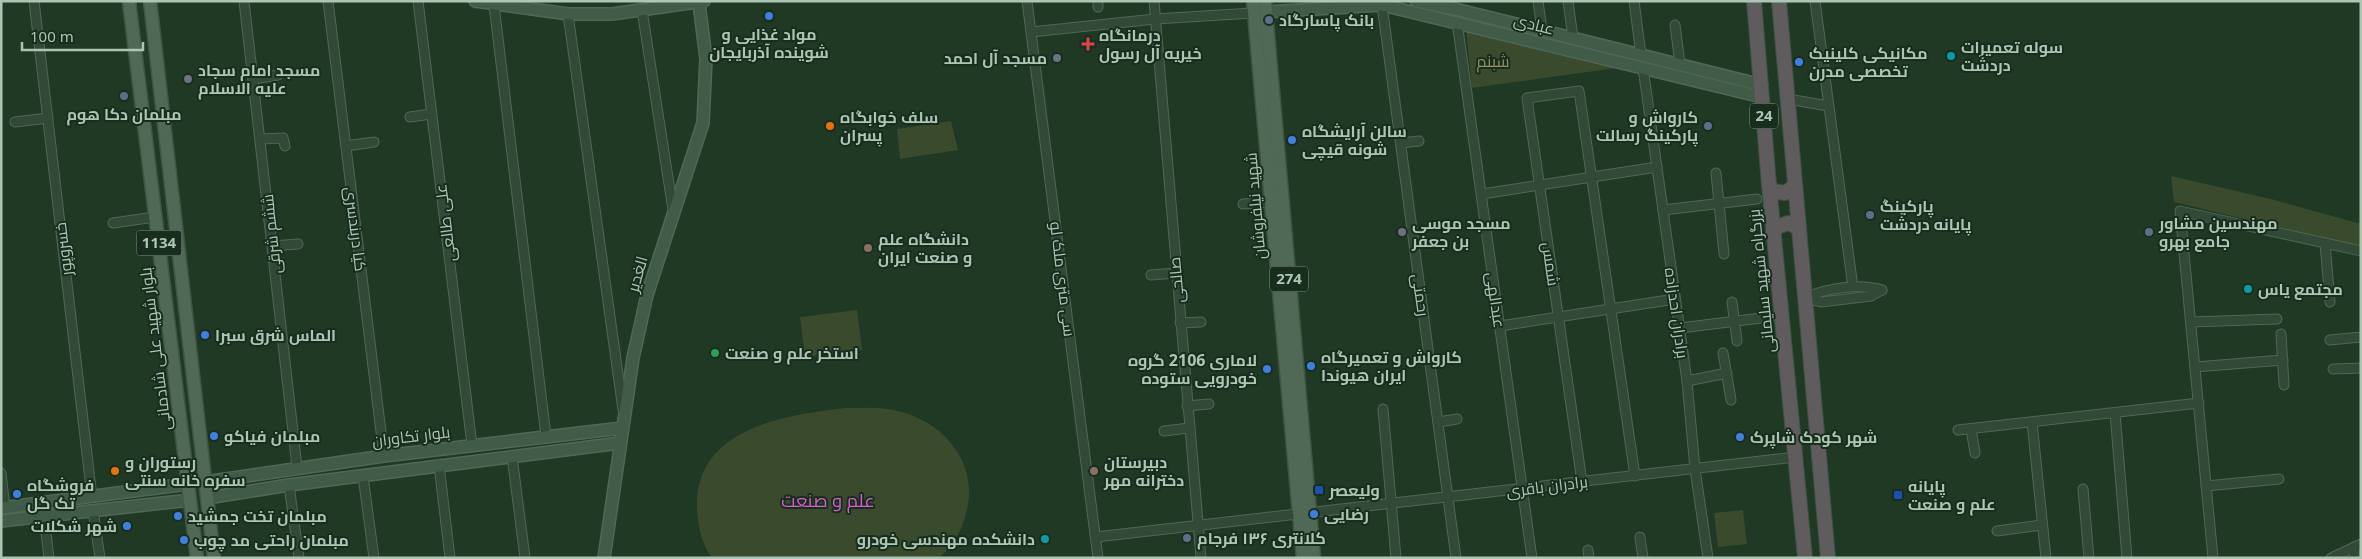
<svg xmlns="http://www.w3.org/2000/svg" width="2362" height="559" font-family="'Noto Sans',Cairo,sans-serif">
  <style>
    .green { fill: #3a4a2d }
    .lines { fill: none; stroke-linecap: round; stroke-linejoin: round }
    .minor-casing { stroke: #506756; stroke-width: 11 }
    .secondary-casing { stroke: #506756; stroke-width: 14 }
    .primary-casing { stroke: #3f5644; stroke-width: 15 }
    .trunk-casing { stroke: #3d5344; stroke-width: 16 }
    .minor { stroke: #334938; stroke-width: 9 }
    .secondary { stroke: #405c48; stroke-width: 11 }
    .primary { stroke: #506956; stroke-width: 12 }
    .trunk { stroke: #605c5e; stroke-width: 14 }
    .shop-dot { fill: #3f7fe0; stroke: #182d1e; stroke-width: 2 }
    .service-dot { fill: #5c6f8a; stroke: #182d1e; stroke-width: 2 }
    .health-dot { fill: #e0444e; stroke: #182d1e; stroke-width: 2 }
    .culture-dot { fill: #0f9aa8; stroke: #182d1e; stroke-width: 2 }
    .worship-dot { fill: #6b7280; stroke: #182d1e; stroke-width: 2 }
    .food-dot { fill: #e8710a; stroke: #182d1e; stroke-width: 2 }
    .education-dot { fill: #8d6e63; stroke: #182d1e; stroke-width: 2 }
    .leisure-dot { fill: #2e9e5b; stroke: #182d1e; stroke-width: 2 }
    .transit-dot { fill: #1a4fb4; stroke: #182d1e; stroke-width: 2 }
    .labels { text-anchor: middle; stroke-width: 4; stroke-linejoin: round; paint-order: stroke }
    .shield { fill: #182d1e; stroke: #809887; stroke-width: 1 }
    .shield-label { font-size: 15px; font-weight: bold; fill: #adc6b4 }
    .poi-label { font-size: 16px; font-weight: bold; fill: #adc6b4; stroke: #182d1e; text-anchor: start }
    .street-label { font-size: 16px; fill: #adc6b4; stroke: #182d1e }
    .park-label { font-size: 16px; fill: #979263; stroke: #182d1e }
    .neighbourhood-label { font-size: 18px; fill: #db5ecf; stroke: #182d1e }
  </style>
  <rect width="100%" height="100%" fill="#1f3925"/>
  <g class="green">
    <path d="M1466 30 1617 68 1472 88Z"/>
    <path d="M951 121 958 150 900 159 897 129Z"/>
    <path d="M2171 176 2271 199 2361 224V247L2174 202Z"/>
    <path d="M857 310 862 350 805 357 800 317Z"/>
    <path d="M845 408C864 408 883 406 902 412 943 423 976 461 968 505 964 526 956 544 939 558H712C701 543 698 525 697 508 694 428 785 415 845 408Z"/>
    <path d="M1743 510 1747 544 1718 547 1714 513Z"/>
  </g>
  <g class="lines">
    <g class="minor-casing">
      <g id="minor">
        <path d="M34 1 92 497"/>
        <path d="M244 1 297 467"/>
        <path d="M328 1 384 456"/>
        <path d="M418 1 472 445"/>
        <path d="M1027 1 1098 558"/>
        <path d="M1098 1V7"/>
        <path d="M1154 1 1201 558"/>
        <path d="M1538 1 1542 30"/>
        <path d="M1568 1 1573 38"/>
        <path d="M1634 1 1641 55"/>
        <path d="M1815 1 1852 280"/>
        <path d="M494 5 546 436"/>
        <path d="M1382 5 1456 558"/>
        <path d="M642 10 673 210"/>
        <path d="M568 14 623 410"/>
        <path d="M1457 22 1532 558"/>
        <path d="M1675 25 1680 64"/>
        <path d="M1031 32 1155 19 1253 13"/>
        <path d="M1643 68 1687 381 1695 469 1708 558"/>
        <path d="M253 79 278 75"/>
        <path d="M1788 99 1828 106"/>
        <path d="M410 117 431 114"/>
        <path d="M15 122 48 118"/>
        <path d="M260 139 283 138 285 146"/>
        <path d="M1401 143 1419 141"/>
        <path d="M346 146 374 142"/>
        <path d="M1716 173 1724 254"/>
        <path d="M1482 194 1657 167"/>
        <path d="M1243 204 1271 202"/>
        <path d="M1663 210 1757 199"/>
        <path d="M113 223 155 217"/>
        <path d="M2325 243 2330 302"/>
        <path d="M272 246 298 244"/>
        <path d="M1151 275 1176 273"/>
        <path d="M1805 298 1821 302 1871 296 1882 290"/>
        <path d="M1805 298C1826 288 1860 283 1882 290"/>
        <path d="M1732 302 1737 341"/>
        <path d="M2191 322 2277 319"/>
        <path d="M1180 323 1201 322"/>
        <path d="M1500 326 1675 299"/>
        <path d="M1680 328 1769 317"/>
        <path d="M2281 334 2284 385"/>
        <path d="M2330 340 2361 337"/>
        <path d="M1723 353 1731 400"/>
        <path d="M2195 367 2283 360"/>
        <path d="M2333 369 2361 368"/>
        <path d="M1687 381 1727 373"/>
        <path d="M1187 406 1209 404"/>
        <path d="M1383 409 1396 558"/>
        <path d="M2115 413 2127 558"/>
        <path d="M1438 422 1457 419"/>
        <path d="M2032 422 2046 558"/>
        <path d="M1971 429 1975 453"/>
        <path d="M1958 430 2199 403"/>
        <path d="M1164 431 1189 428"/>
        <path d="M512 456 525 558"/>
        <path d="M439 465 450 558"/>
        <path d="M1 473 5 508"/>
        <path d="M363 476 374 558"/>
        <path d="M1582 482 1527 98 1579 91 1635 476"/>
        <path d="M289 485 299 558"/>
        <path d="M2206 486 2279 479"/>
        <path d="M2083 489 2089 558"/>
        <path d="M93 510 100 558"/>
        <path d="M44 516 49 558"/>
        <path d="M1997 531 2042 525"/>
        <path d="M1096 537 1796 457"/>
        <path d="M1640 537 1643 558"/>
        <path d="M2354 547 2355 558"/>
        <path d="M1588 550 1589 558"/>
        <path d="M2213 558 2180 211 2361 251"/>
        <path d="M2331 558 2361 544"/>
      </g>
    </g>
    <g class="secondary-casing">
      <g id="secondary">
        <path d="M475 1 568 14H612L704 1"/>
        <path d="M1416 1 1455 9 1762 85"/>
        <path d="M1266 12 1382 5 1762 97"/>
        <path d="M205 482 384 456 622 428"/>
        <path d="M207 498 289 485 620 443"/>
        <path d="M1 508 188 484"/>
        <path d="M1 521 190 500"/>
        <path d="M604 558 633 358 647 295 703 123 706 59 699 3"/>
      </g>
    </g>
    <g class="primary-casing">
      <g id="primary">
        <path d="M129 1 197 558"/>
        <path d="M150 1 214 558"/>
        <path d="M1253 1 1303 558"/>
        <path d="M1265 1 1314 558"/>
      </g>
    </g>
    <g class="trunk-casing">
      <g id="trunk">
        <path d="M1754 1 1769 185 1805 558"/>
        <path d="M1779 1 1828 558"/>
        <path d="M1769 185 1773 191 1785 193 1795 186"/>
        <path d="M1773 232 1777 227 1788 223 1799 228"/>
      </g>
    </g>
    <use href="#minor" class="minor"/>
    <use href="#secondary" class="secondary"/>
    <use href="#primary" class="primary"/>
    <use href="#trunk" class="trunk"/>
  </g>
  <g class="shop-dot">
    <circle cx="769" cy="16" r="5"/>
    <circle cx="1799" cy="62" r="5"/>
    <circle cx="1292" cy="140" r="5"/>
    <circle cx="205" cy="335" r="5"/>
    <circle cx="1311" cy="366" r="5"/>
    <circle cx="1267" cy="369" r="5"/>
    <circle cx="214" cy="436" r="5"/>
    <circle cx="1740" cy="437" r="5"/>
    <circle cx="17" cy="494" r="5"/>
    <circle cx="1314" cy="514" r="5"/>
    <circle cx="178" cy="516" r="5"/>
    <circle cx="127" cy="526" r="5"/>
    <circle cx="184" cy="540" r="5"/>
  </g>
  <g class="service-dot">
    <circle cx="1269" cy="20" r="5"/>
    <circle cx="124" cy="96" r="5"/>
    <circle cx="1708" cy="126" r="5"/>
    <circle cx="1870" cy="215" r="5"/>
    <circle cx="2149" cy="232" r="5"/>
    <circle cx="1187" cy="538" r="5"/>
  </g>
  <path class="health-dot" d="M1085.5 36.5h5v5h5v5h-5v5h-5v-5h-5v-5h5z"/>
  <g class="culture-dot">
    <circle cx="1951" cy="56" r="5"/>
    <circle cx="2248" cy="289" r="5"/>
    <circle cx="1045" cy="539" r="5"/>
  </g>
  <g class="worship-dot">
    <circle cx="1057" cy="58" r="5"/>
    <circle cx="188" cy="79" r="5"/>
    <circle cx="1402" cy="232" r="5"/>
  </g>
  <g class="food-dot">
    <circle cx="830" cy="126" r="5"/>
    <circle cx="115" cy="471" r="5"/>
  </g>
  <g class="education-dot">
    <circle cx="868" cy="248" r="5"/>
    <circle cx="1094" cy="471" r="5"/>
  </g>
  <circle class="leisure-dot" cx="715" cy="353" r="5"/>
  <g class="transit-dot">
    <rect x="1314" y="485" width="10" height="10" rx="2.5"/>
    <rect x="1893" y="490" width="10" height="10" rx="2.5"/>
  </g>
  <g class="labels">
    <g class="shield">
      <rect x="1750" y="103.5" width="28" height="25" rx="4"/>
      <rect x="136.5" y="230.5" width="45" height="25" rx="4"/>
      <rect x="1270" y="266.5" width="38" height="25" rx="4"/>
    </g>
    <g class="shield-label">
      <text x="1764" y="121">24</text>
      <text x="159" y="248">1134</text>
      <text x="1289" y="284">274</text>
    </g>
    <g class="poi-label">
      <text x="1279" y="26">بانک پاسارگاد</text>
      <text x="769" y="40" text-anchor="middle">مواد غذایی و<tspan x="769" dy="18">شوینده آذربایجان</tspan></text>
      <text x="1099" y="41">درمانگاه<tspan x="1099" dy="18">خیریه آل رسول</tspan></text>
      <text x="1961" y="53">سوله تعمیرات<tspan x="1961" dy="18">دردشت</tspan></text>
      <text x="1809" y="59">مکانیکی کلینیک<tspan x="1809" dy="18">تخصصی مدرن</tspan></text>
      <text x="1047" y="64" text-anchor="end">مسجد آل احمد</text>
      <text x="198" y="76">مسجد امام سجاد<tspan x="198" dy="18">علیه الاسلام</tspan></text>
      <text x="124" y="120" text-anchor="middle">مبلمان دکا هوم</text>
      <text x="840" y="123">سلف خوابگاه<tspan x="840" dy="18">پسران</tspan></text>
      <text x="1698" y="123" text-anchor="end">کارواش و<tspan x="1698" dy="18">پارکینگ رسالت</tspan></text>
      <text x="1302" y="137">سالن آرایشگاه<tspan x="1302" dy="18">شونه قیچی</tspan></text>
      <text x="1880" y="212">پارکینگ<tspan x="1880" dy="18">پایانه دردشت</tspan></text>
      <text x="1412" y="229">مسجد موسی<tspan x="1412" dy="18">بن جعفر</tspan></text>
      <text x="2159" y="229">مهندسین مشاور<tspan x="2159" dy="18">جامع بهرو</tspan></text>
      <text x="878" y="245">دانشگاه علم<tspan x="878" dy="18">و صنعت ایران</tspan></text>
      <text x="2258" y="295">مجتمع یاس</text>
      <text x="215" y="341">الماس شرق سبرا</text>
      <text x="725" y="359">استخر علم و صنعت</text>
      <text x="1321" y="363">کارواش و تعمیرگاه<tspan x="1321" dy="18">ایران هیوندا</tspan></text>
      <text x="1257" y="366" text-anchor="end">لاماری 2106 گروه<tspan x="1257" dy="18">خودرویی ستوده</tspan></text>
      <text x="224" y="442">مبلمان فیاکو</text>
      <text x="1750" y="443">شهر کودک شاپرک</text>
      <text x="125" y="468">رستوران و<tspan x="125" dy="18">سفره خانه سنتی</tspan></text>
      <text x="1104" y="468">دبیرستان<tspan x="1104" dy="18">دخترانه مهر</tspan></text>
      <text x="27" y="491">فروشگاه<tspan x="27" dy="18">تک گل</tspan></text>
      <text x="1908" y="492">پایانه<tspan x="1908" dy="18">علم و صنعت</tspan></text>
      <text x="1329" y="496">ولیعصر</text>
      <text x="1324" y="520">رضایی</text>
      <text x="188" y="522">مبلمان تخت جمشید</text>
      <text x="117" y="532" text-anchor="end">شهر شکلات</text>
      <text x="1197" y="544">کلانتری ۱۳۶ فرجام</text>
      <text x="1035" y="545" text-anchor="end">دانشکده مهندسی خودرو</text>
      <text x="194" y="546">مبلمان راحتی مد چوب</text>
    </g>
    <g class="street-label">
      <text transform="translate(1534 24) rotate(14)" y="6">عبادی</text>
      <text transform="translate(1255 206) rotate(-95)" y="6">شهید نیلفروشان</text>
      <text transform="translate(445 223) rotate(-97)" y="6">علی طالعی</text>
      <text transform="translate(356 229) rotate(83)" y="6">کیا دربندسری</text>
      <text transform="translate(271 234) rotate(-96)" y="6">ششم شرقی</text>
      <text transform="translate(63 249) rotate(-97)" y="6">خسروپور</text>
      <text transform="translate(1551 264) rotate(82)" y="6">شمس</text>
      <text transform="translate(637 274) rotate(-74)" y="6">الغدیر</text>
      <text transform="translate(1063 279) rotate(83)" y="6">سی متری ملک لو</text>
      <text transform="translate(1176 280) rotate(-95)" y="6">صالحی</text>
      <text transform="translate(1761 281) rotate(-96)" y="6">بزرگراه شهید سلیمانی</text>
      <text transform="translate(1421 295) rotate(82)" y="6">رحمتی</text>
      <text transform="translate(1496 300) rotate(82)" y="6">عبدالهی</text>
      <text transform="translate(1677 313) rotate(82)" y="6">برادران احدزاده</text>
      <text transform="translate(155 349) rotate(-97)" y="6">بلوار شهید علی شادمانی</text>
      <text transform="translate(411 436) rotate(-7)" y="6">بلوار تکاوران</text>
      <text transform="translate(1547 486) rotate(-7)" y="6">برادران باقری</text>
    </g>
    <g class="park-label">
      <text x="1493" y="67">شبنم</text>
    </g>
    <g class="neighbourhood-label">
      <text x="828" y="507">علم و صنعت</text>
    </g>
  </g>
  <rect width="2362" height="559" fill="none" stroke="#adc6b4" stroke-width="5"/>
  <path d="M22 42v8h121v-8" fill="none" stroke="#adc6b4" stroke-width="2.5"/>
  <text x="30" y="42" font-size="15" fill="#adc6b4" stroke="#182d1e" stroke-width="4" paint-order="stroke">100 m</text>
</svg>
